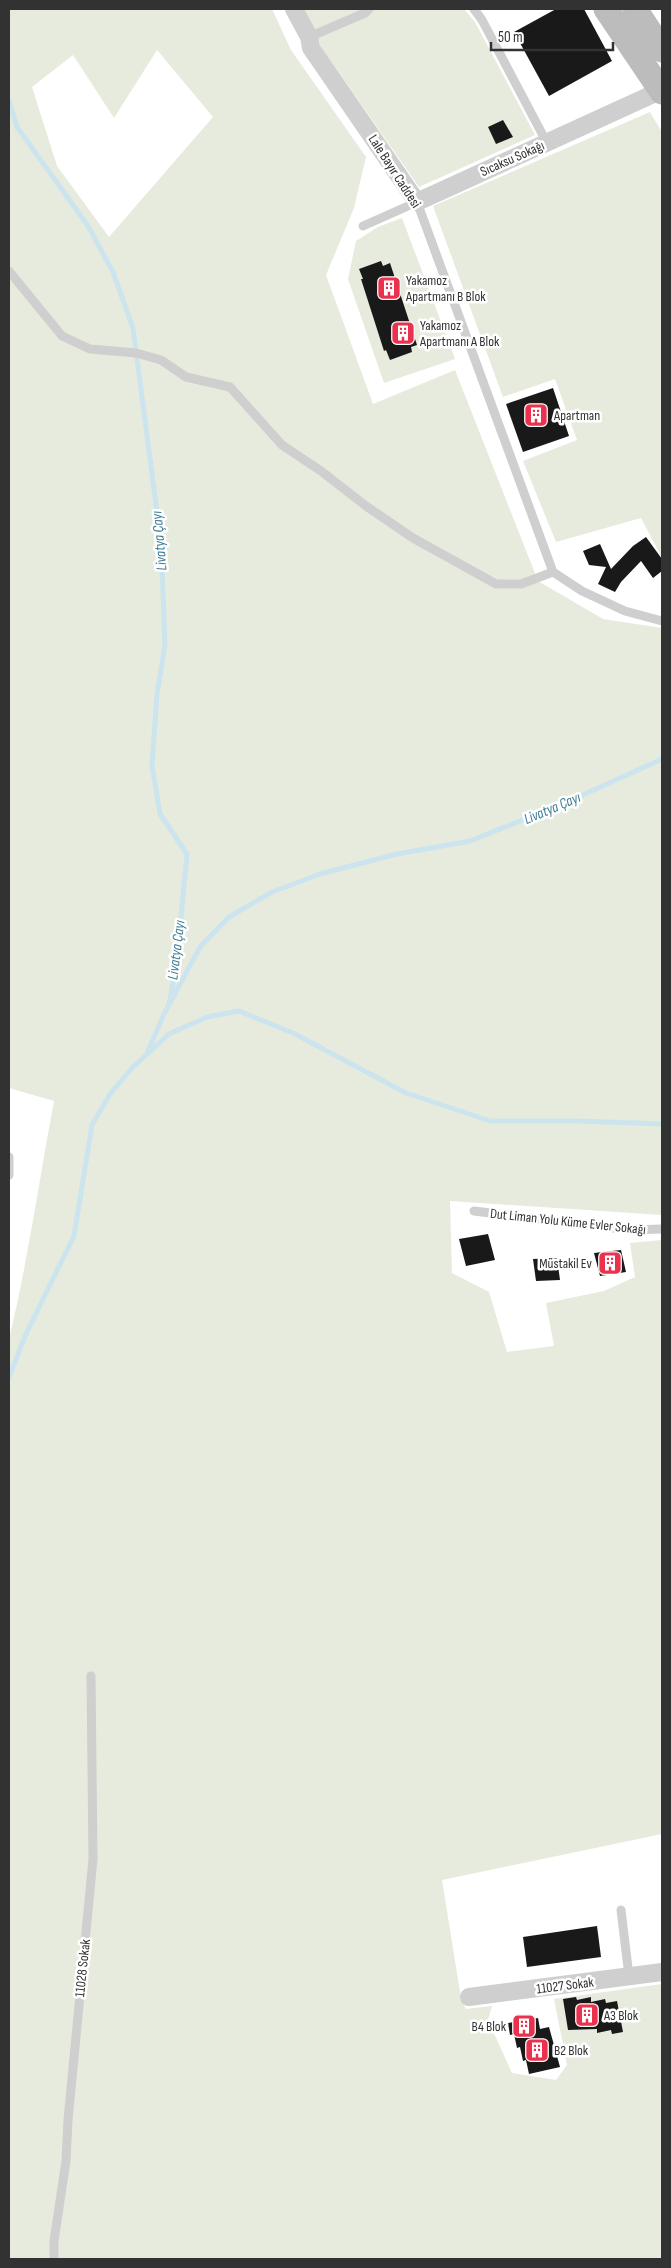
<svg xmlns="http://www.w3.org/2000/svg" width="671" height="2268" font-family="'Sofia Sans Condensed',sans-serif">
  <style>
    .green { fill: #e6ebdd; fill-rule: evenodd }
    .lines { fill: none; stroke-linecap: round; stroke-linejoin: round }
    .stream { stroke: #cce4ee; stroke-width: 5 }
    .building { fill: #191919 }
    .lane { stroke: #cfcfcf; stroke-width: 9 }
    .street { stroke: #cfcfcf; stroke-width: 18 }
    .secondary { stroke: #bcbcbc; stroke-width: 25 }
    .labels { text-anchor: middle; stroke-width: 5; stroke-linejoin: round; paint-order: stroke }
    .street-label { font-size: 14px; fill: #323232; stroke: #fff }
    .poi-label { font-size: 14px; fill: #323232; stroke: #fff; text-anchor: start }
    .water-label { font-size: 15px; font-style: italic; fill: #3c7c97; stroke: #fff }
  </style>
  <rect width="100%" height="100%" fill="#fff"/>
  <g class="green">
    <path d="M9 9H272L291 50 366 157 354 208 326 275 373 404 455 370 538 581 603 619 662 628V1215L450 1201 452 1273 489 1292 507 1352 554 1346 546 1303 604 1291 635 1277 630 1243 662 1240V1834L442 1880 461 1998 466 2009 492 2006 488 2020 512 2073 556 2080 567 2065 554 1999 662 1984V2259H9V1339C28 1261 39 1180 54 1101L9 1088ZM157 50 213 117 109 237 57 166 32 87 73 55 114 118Z"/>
    <path d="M303 9H464L475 22 535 135 419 187 321 47Z"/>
    <path d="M650 112 662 132V558L641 518 556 542 523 461 577 440 555 379 503 397 433 206Z"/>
    <path d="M402 218 455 359 384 383 348 279 356 241 378 227Z"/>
  </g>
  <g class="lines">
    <g class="stream">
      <path d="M9 101 17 127 88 226 113 272 133 328 161 543 165 645 157 694 152 766 160 814 187 854 177 959 169 1005"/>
      <path d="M148 1051 164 1014 200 947 229 917 272 892 320 874 397 854 470 841 565 803 662 759"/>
      <path d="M9 1377 25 1336 74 1236 92 1125 110 1094 133 1067 169 1034 207 1017 239 1011 293 1033 406 1093 490 1121H578L662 1124"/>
    </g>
  </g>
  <g class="building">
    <path d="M556 9H584L612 61 549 96 514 32Z"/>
    <path d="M503 120 513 137 496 144 488 127Z"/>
    <path d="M381 261 383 266 390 263 417 345 411 347 412 352 390 360 386 350 384 351 361 279H363L359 269Z"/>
    <path d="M553 388 569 436 523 452 506 404Z"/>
    <path d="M646 537 662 559V571L653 578 641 561 621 582 615 592 598 584 606 567 589 565 583 551 600 544 611 569 633 546Z"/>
    <path d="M488 1234 495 1260 466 1266 459 1239Z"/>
    <path d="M621 1250 626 1272 600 1276 594 1253Z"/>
    <path d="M557 1258 560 1280 536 1281 533 1259Z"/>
    <path d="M597 1926 601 1957 527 1967 523 1937Z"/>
    <path d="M576 1997 577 2000 591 1997V2002L605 1999 606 2003 617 2001 623 2032 612 2034 611 2030 597 2033V2029L568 2030 563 1999Z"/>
    <path d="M538 2018 540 2029 549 2027 560 2067 529 2074 526 2060 523 2061 520 2047 517 2048 514 2034 510 2035 508 2023Z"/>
  </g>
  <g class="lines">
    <g class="lane">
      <path d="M474 9 482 20 547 143"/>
      <path d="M309 37 365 13 369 9"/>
      <path d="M363 226 417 202 553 572"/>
      <path d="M9 271 62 336 90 349 136 353 161 360 186 377 230 387 282 445 321 471 366 506 413 538 496 584H521L553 572"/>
      <path d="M553 572 582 591 625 611 662 621"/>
      <path d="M9 1157V1175"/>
      <path d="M474 1211 630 1230 662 1229"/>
      <path d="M621 1910 629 1976"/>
      <path d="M54 2259V2241L66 2161 68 2120 93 1859 91 1676"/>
    </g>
    <g class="street">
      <path d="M294 9 309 37 311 48 417 202 662 90"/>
      <path d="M469 1997 662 1972"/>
    </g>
    <g class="secondary">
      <path d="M606 9 662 92"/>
      <path d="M635 9 662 50"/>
    </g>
  </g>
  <defs>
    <g id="building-square" transform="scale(1.25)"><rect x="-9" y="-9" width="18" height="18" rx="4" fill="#ea324f" stroke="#fff"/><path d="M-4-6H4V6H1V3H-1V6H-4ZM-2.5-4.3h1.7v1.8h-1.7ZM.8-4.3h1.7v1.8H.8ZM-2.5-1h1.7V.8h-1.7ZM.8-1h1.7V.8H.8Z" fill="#fff"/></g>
  </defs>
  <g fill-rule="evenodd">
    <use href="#building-square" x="389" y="288"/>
    <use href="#building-square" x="403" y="333"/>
    <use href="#building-square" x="536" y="415"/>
    <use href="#building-square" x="610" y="1263"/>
    <use href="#building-square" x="587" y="2015"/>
    <use href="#building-square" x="524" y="2026"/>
    <use href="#building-square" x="537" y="2050"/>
  </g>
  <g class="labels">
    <g class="street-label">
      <text transform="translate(512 158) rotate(-24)" y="5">Sıcaksu Sokağı</text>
      <text transform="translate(395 171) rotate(57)" y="5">Lale Bayır Caddesi</text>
      <text transform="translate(568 1221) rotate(6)" y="5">Dut Liman Yolu Küme Evler Sokağı</text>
      <text transform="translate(82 1968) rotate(-84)" y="5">11028 Sokak</text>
      <text transform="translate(565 1985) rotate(-7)" y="5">11027 Sokak</text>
    </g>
    <g class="poi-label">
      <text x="406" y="285">Yakamoz<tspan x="406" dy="16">Apartmanı B Blok</tspan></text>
      <text x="420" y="330">Yakamoz<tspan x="420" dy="16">Apartmanı A Blok</tspan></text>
      <text x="554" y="420">Apartman</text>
      <text x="592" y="1268" text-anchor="end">Müstakil Ev</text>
      <text x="604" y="2020">A3 Blok</text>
      <text x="506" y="2031" text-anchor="end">B4 Blok</text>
      <text x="554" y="2055">B2 Blok</text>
    </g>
    <g class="water-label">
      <text transform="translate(159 541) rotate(-95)" y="5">Livatya Çayı</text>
      <text transform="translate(552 808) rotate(-23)" y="5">Livatya Çayı</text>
      <text transform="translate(176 950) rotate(-83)" y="5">Livatya Çayı</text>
    </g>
  </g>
  <rect width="671" height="2268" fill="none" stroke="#323232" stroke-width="20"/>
  <path d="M491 42v8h122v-8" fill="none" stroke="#323232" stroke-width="2.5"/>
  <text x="498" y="42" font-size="15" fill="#323232" stroke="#ffffff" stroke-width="4" paint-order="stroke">50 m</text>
</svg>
